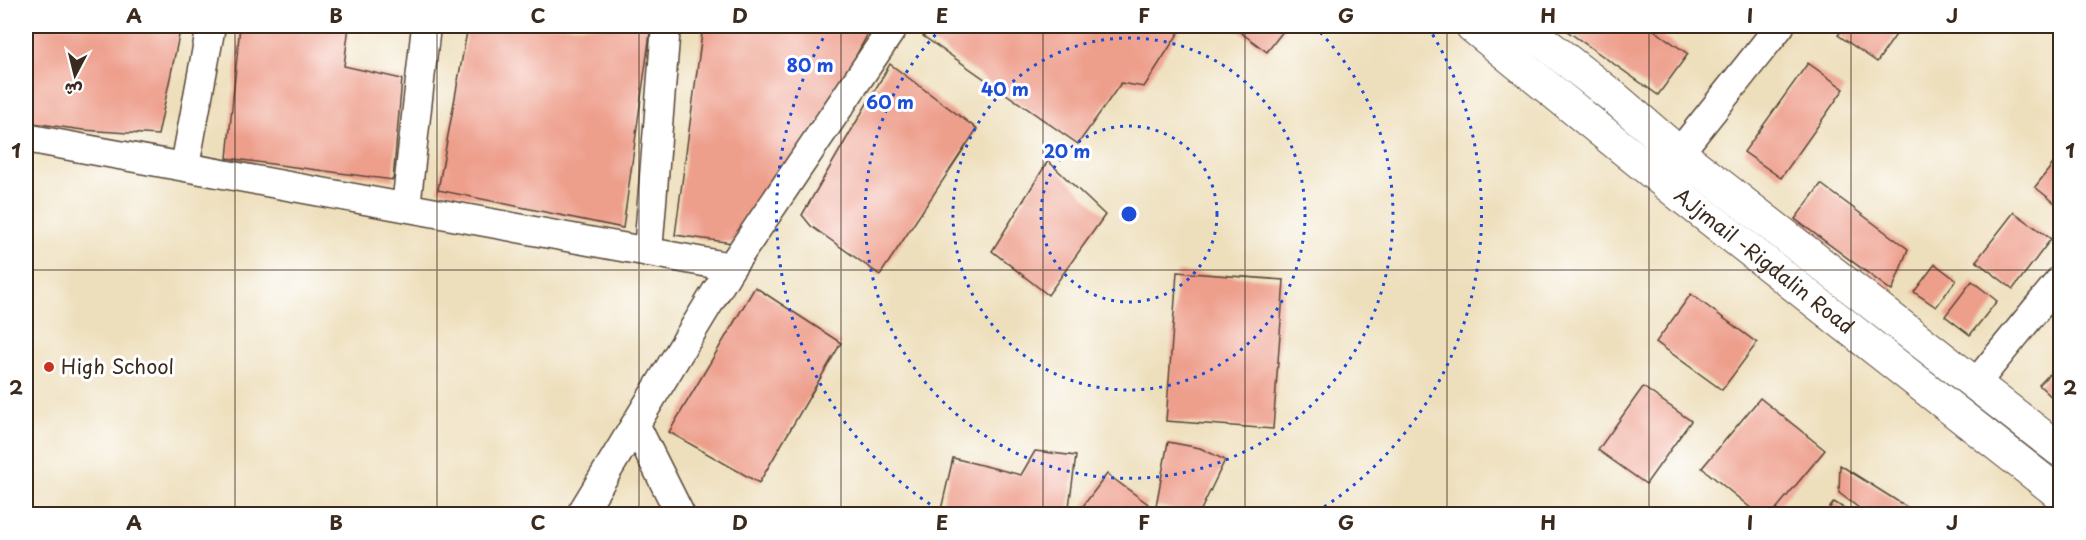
<svg xmlns="http://www.w3.org/2000/svg" width="2086" height="540" font-family="'Playpen Sans','Playpen Sans Arabic',sans-serif">
  <style>
    .building { fill: #ee9f8c }
    .lines { fill: none; stroke-linecap: round; stroke-linejoin: round }
    .street-casing { stroke: #564536; stroke-width: 31 }
    .primary-casing { stroke: #564536; stroke-width: 35 }
    .street { stroke: #fff; stroke-width: 28 }
    .primary { stroke: #fff; stroke-width: 33 }
    .grid { fill: none; stroke: #3b2a1e; stroke-width: 1.5; stroke-opacity: 0.55 }
    .ring { fill: none; stroke: #1d4ed8; stroke-width: 3; stroke-dasharray: 3 6 }
    .poi-dot { fill: #c8321e; stroke: #fff; stroke-width: 2 }
    .labels { text-anchor: middle; stroke-width: 6; stroke-linejoin: round; paint-order: stroke }
    .street-label { font-size: 20px; fill: #3b2a1e; stroke: #fff }
    .poi-label { font-size: 20px; fill: #3b2a1e; stroke: #fff; text-anchor: start }
    .centre { fill: #1d4ed8; stroke: #fff; stroke-width: 3 }
    .ring-label { font-size: 18px; text-anchor: middle; font-weight: bold; fill: #1d4ed8; stroke: #fff; stroke-width: 6; stroke-linejoin: round; paint-order: stroke }
    .neatline { fill: none; stroke: #3b2a1e; stroke-width: 2 }
    .grid-label { font-size: 20px; text-anchor: middle; font-weight: bold; fill: #3b2a1e }
  </style>
  <rect width="100%" height="100%" fill="#fff"/>
  <filter id="ink" filterUnits="userSpaceOnUse"><feTurbulence type="fractalNoise" baseFrequency=".0167" numOctaves="2"/><feDisplacementMap in="SourceGraphic" scale="12" xChannelSelector="R" yChannelSelector="G"/><feConvolveMatrix kernelMatrix="1 2 1 2 8 2 1 2 1" color-interpolation-filters="sRGB"/></filter>
  <filter id="wash" filterUnits="userSpaceOnUse"><feTurbulence type="fractalNoise" baseFrequency=".008" numOctaves="4" result="noise"/><feDisplacementMap in="SourceGraphic" scale="24" xChannelSelector="R" yChannelSelector="G"/><feGaussianBlur stdDeviation="1.35" result="paint"/><feColorMatrix in="noise" values="0 0 0 0 0 0 0 0 0 0 0 0 0 0 0 0 0 1.4 0 .05"/><feComposite in="paint" operator="in"/></filter>
  <g filter="url(#wash)">
    <rect width="100%" height="100%" fill="#eedfbc"/>
    <g id="blocks">
      <g class="building">
        <path d="M26 26H181L158 135 83 130 26 122Z"/>
        <path d="M240 26H349L344 66 402 79 393 180 227 158Z"/>
        <path d="M468 26H651L623 228 438 190Z"/>
        <path d="M703 26H872L831 102 740 244 675 235Z"/>
        <path d="M929 26H1183L1144 87 1121 83 1078 144 923 36Z"/>
        <path d="M1232 26H1287L1267 52Z"/>
        <path d="M1560 26H1648L1688 54 1658 95Z"/>
        <path d="M1845 26H1902L1877 62 1838 35Z"/>
        <path d="M1808 63 1844 89 1781 178 1744 152Z"/>
        <path d="M890 64 977 129 880 275 811 226 802 215Z"/>
        <path d="M2060 155V207L2035 187Z"/>
        <path d="M1048 161 1105 215 1048 295 992 251Z"/>
        <path d="M1821 184 1908 249 1892 291 1795 219Z"/>
        <path d="M2014 212 2051 239 2013 289 1976 261Z"/>
        <path d="M1935 264 1956 280 1936 307 1914 292Z"/>
        <path d="M1177 272 1284 280 1273 429 1166 421Z"/>
        <path d="M1972 281 1997 301 1970 335 1945 316Z"/>
        <path d="M755 287 841 343 759 483 669 432Z"/>
        <path d="M1691 294 1757 343 1722 390 1656 342Z"/>
        <path d="M2060 363V405L2039 385Z"/>
        <path d="M1643 387 1691 421 1646 484 1598 450Z"/>
        <path d="M1760 398 1825 450 1772 514H1758L1702 468Z"/>
        <path d="M1168 442 1200 448 1225 460 1199 514 1156 506Z"/>
        <path d="M1035 451 1076 456 1068 514 1027 510 1026 514H940L953 458 1021 475Z"/>
        <path d="M1840 465 1918 514H1867L1839 493Z"/>
        <path d="M1107 474 1148 504 1140 514H1077Z"/>
        <path d="M1834 502 1853 514H1825Z"/>
      </g>
    </g>
  </g>
  <g filter="url(#ink)">
    <use href="#blocks" fill-opacity="0" stroke="#564536" stroke-width="1.5"/>
    <g class="lines">
      <g class="street-casing">
        <g id="street">
          <path d="M26 138 731 267"/>
          <path d="M1679 153 1780 26"/>
          <path d="M185 166 211 26"/>
          <path d="M406 207 426 26"/>
          <path d="M648 252 666 26"/>
          <path d="M1976 383 2060 280"/>
          <path d="M636 426 680 514"/>
          <path d="M581 514 731 267 894 26"/>
        </g>
      </g>
      <g class="primary-casing">
        <g id="primary">
          <path id="s1" d="M1472 26 1690 203 2060 494"/>
          <path d="M1523 26 1616 99 1679 153 2060 450"/>
        </g>
      </g>
      <use href="#street" class="street"/>
      <use href="#primary" class="primary"/>
    </g>
  </g>
  <path class="grid" d="M235 26V514M437 26V514M639 26V514M841 26V514M1043 26V514M1245 26V514M1447 26V514M1649 26V514M1851 26V514M26 270H2060"/>
  <g class="ring">
    <circle cx="1129" cy="214" r="88"/>
    <circle cx="1129" cy="214" r="176"/>
    <path d="M1314 26A264 264 0 1 1 944 26"/>
    <path d="M945 514A352 352 0 0 1 830 27M1428 27A352 352 0 0 1 1313 514"/>
  </g>
  <circle class="poi-dot" cx="49" cy="367" r="6"/>
  <g class="labels">
    <g class="street-label">
      <text dy="7" stroke="none"><textPath href="#s1" startOffset="375">AJjmail -Rigdalin Road</textPath></text>
    </g>
    <g class="poi-label">
      <text x="61" y="374">High School</text>
    </g>
  </g>
  <circle cx="1129" cy="214" r="9" class="centre"/>
  <g class="ring-label">
    <text x="810" y="72">80 m</text>
    <text x="1005" y="96">40 m</text>
    <text x="890" y="109">60 m</text>
    <text x="1067" y="158">20 m</text>
  </g>
  <rect width="2086" height="540" fill="none" stroke="#fff" stroke-width="66"/>
  <g transform="translate(75 75) rotate(187)" stroke="#ffffff" stroke-width="4.5" paint-order="stroke">
  <path d="M0-4.5L10 22L0 15L-10 22Z" fill="#3b2a1e"/>
  <text y="-9" font-size="16" font-weight="bold" text-anchor="middle" fill="#3b2a1e">ش</text>
  </g>
  <rect x="33" y="33" width="2020" height="474" class="neatline"/>
  <g class="grid-label">
    <text x="134" y="23">A</text>
    <text x="336" y="23">B</text>
    <text x="538" y="23">C</text>
    <text x="740" y="23">D</text>
    <text x="942" y="23">E</text>
    <text x="1144" y="23">F</text>
    <text x="1346" y="23">G</text>
    <text x="1548" y="23">H</text>
    <text x="1750" y="23">I</text>
    <text x="1952" y="23">J</text>
    <text x="16" y="158">1</text>
    <text x="2070" y="158">1</text>
    <text x="16" y="395">2</text>
    <text x="2070" y="395">2</text>
    <text x="134" y="530">A</text>
    <text x="336" y="530">B</text>
    <text x="538" y="530">C</text>
    <text x="740" y="530">D</text>
    <text x="942" y="530">E</text>
    <text x="1144" y="530">F</text>
    <text x="1346" y="530">G</text>
    <text x="1548" y="530">H</text>
    <text x="1750" y="530">I</text>
    <text x="1952" y="530">J</text>
  </g>
</svg>
